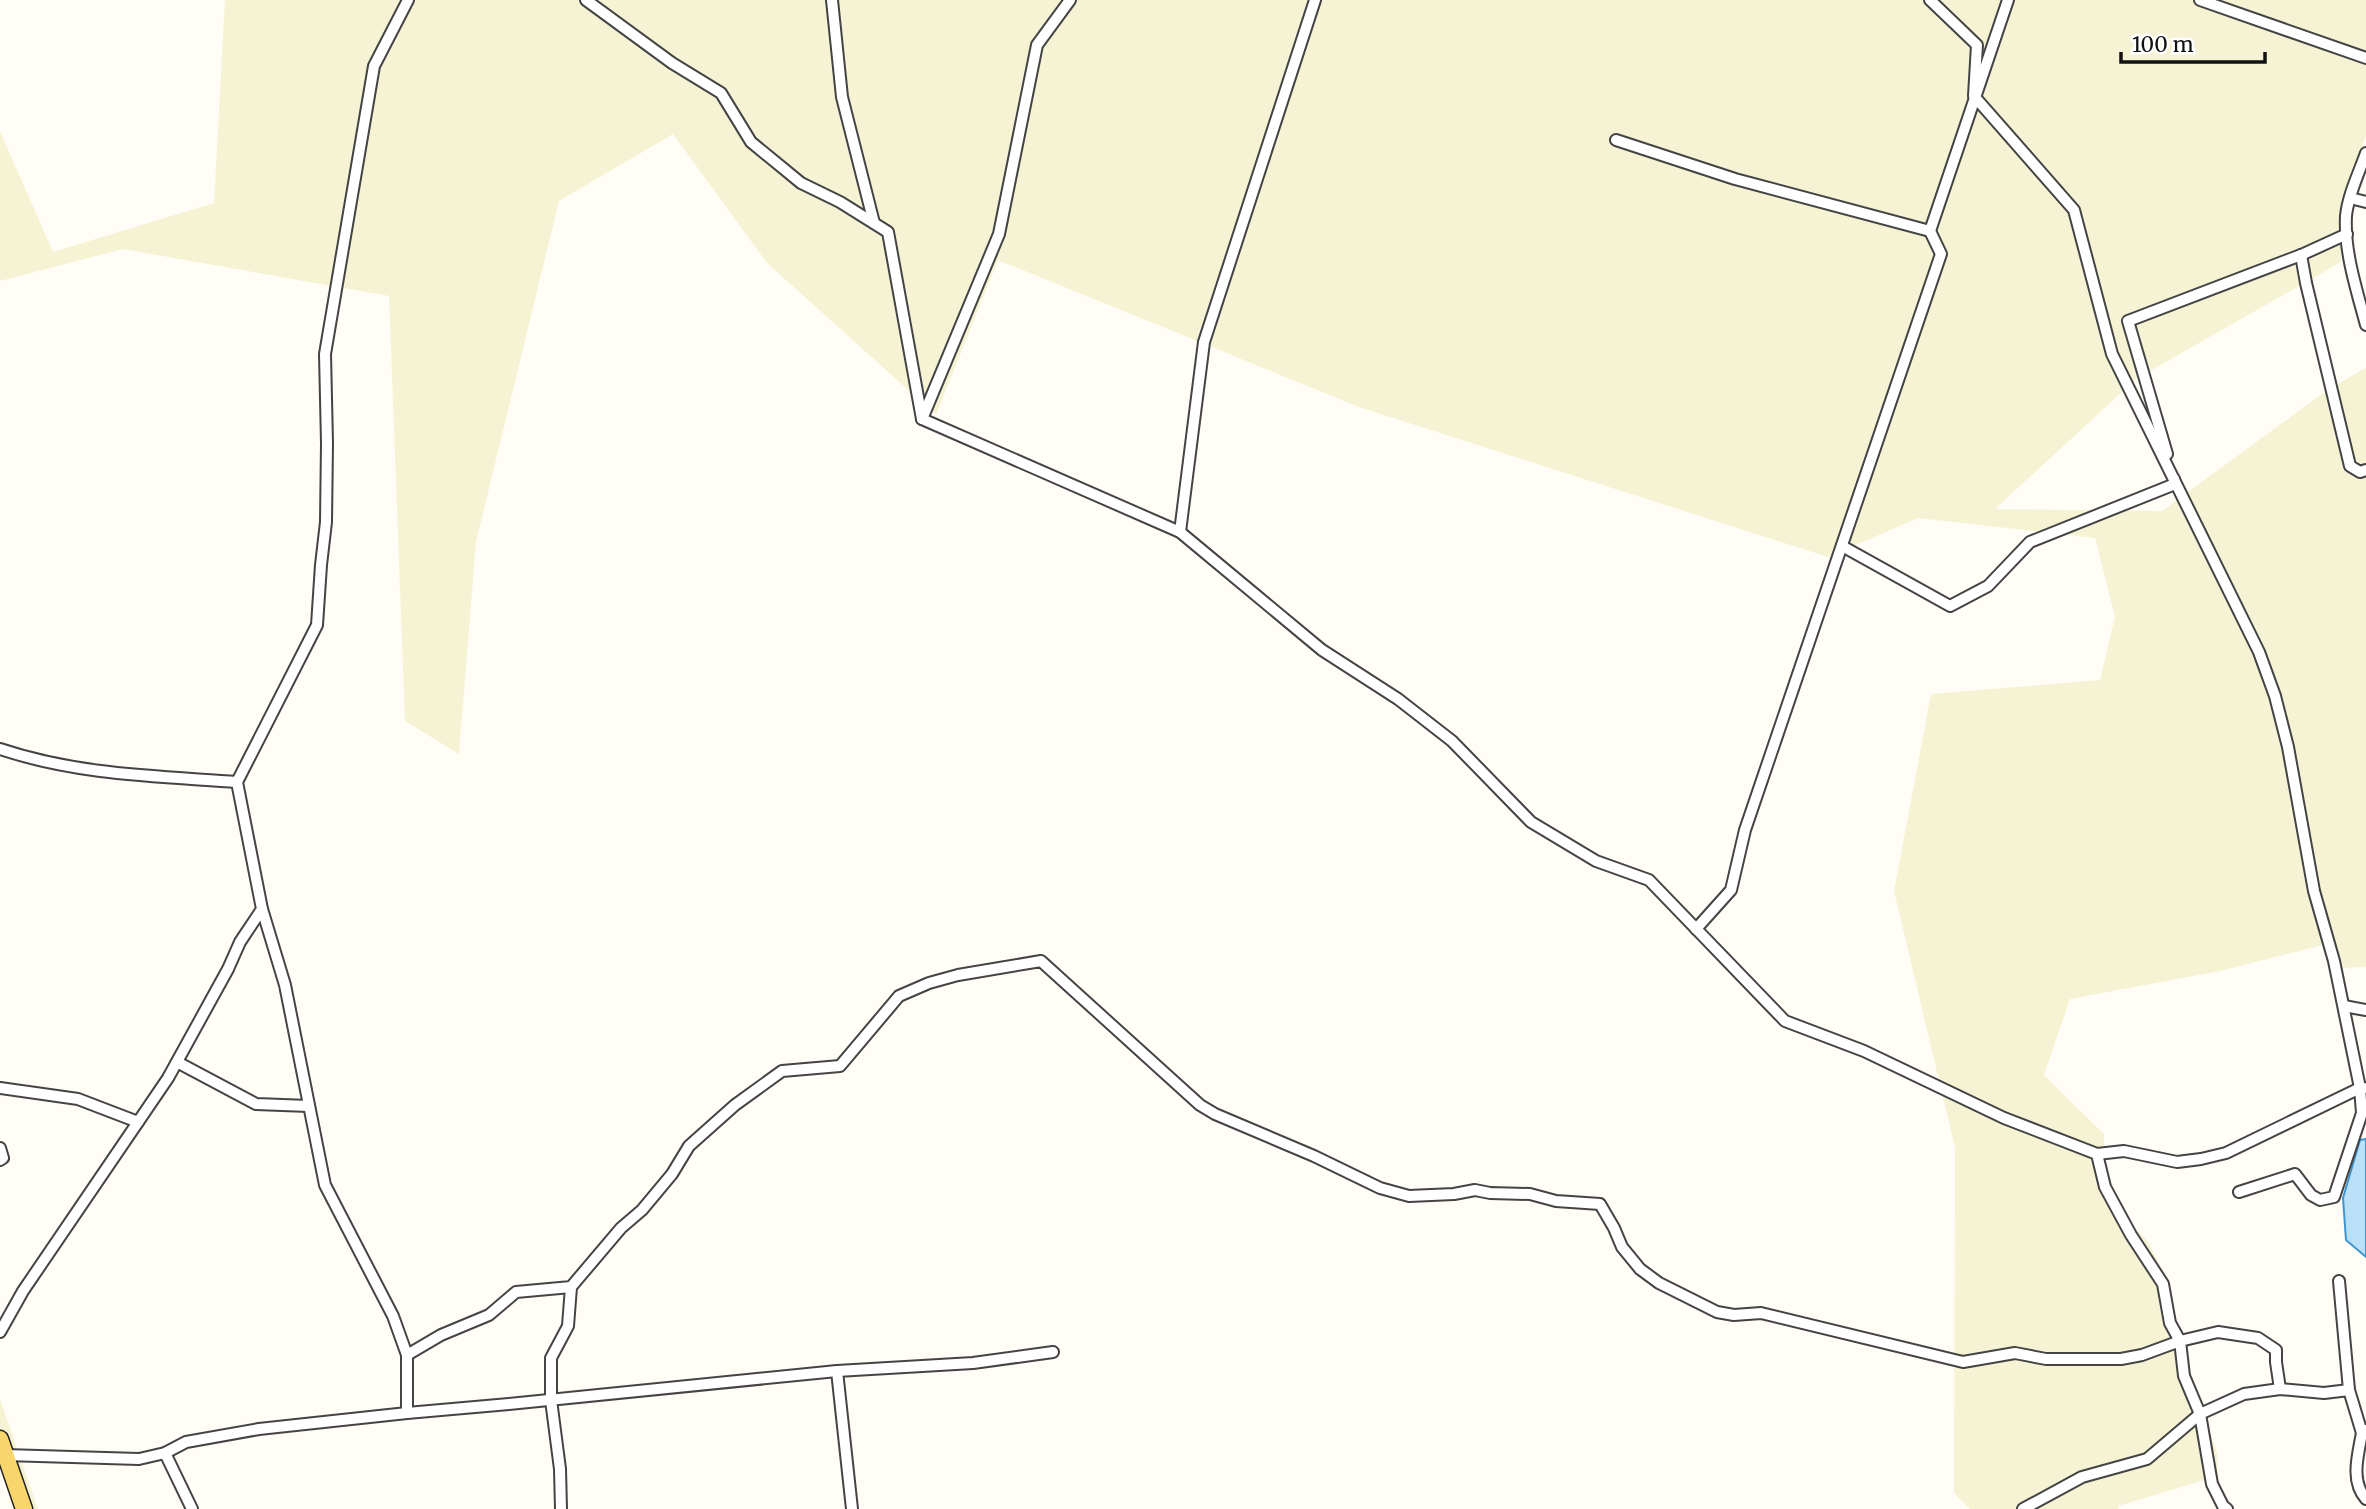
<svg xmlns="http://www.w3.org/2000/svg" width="2366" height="1509" font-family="Merriweather,serif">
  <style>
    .farmland { fill: #f6f3d4 }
    .water { fill: #b9e0f7; stroke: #3f96cf; stroke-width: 2 }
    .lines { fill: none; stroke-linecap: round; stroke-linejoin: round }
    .minor-casing { stroke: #444; stroke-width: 14 }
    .primary-casing { stroke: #222; stroke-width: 19 }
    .minor { stroke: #fff; stroke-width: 10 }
    .primary { stroke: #f9d66b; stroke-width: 16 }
  </style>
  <rect width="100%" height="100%" fill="#fffdf5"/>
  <g class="farmland">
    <path d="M225 0H2366V136L2340 211 2341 262 2136 379 1995 509 2162 511 2330 388 2366 368V967L2341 968 2327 944 2220 971 2070 999 2044 1075 2104 1134 2102 1192 2149 1243 2172 1291 2175 1340 2217 1452 2218 1476 2118 1506 2119 1509H1970L1954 1493 1955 1148 1894 891 1931 694 2100 680 2115 617 2095 538 1918 518 1828 557 1359 407 998 260 936 415 767 263 673 134 559 201 476 542 459 754 405 721 389 296 123 249 0 281V131L53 252 214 203Z"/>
    <path d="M0 1399 38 1509H17L0 1459Z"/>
  </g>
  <path class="water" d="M2366 1139V1257L2346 1240 2343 1198 2360 1140Z"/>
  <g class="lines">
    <g class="minor-casing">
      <g id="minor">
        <path d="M586 0 672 63 721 93 751 142 801 183 840 202 888 232 922 419 1180 532 1322 650 1398 699 1452 741 1531 822 1596 861 1649 880 1785 1021 1864 1051 2004 1118 2097 1154 2105 1187 2131 1235 2163 1284 2170 1323 2180 1341 2184 1376 2200 1414 2212 1484 2223 1506 2227 1509"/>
        <path d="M832 0 842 97 874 223"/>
        <path d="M1930 0 1977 45 1974 96 2074 210 2112 354 2259 652 2275 696 2288 747 2314 891 2334 961 2360 1088 2362 1113 2334 1197 2320 1200 2311 1195 2295 1174 2239 1192"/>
        <path d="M2200 0 2366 58"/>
        <path d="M1616 140 1735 179 1930 231 2008 0"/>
        <path d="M2366 153C2359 173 2348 195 2346 216 2344 252 2357 291 2366 325"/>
        <path d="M2350 198 2366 202"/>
        <path d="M2301 255 2306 283 2350 466 2360 472 2366 470"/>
        <path d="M922 419 999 234 1037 45 1070 0"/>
        <path d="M2167 454 2128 321 2301 255 2347 234"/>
        <path d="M1180 532 1204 342 1315 0"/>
        <path d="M1842 546 1950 606 1988 586 2030 542 2175 484 2174 479"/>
        <path d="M0 749C78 775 155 776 237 782"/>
        <path d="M262 909 285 985 325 1185 393 1316 407 1355"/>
        <path d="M1696 929 1731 890 1745 830 1941 254 1930 231"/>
        <path d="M2344 1006 2366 1010"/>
        <path d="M177 1062 256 1104 309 1106"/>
        <path d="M0 1088 78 1099 138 1122"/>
        <path d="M0 1148 3 1158 0 1160"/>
        <path d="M2097 1154 2124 1151 2177 1162 2201 1159 2226 1153 2360 1088H2364"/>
        <path d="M2339 1281 2349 1390 2362 1433"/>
        <path d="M0 1332 23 1291 168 1078 228 969 240 942 262 909 237 782 317 625 321 565 326 522 327 443 325 354 374 66 408 0"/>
        <path d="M837 1371 973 1363 1053 1352"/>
        <path d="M407 1413 509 1404 837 1371 852 1509"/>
        <path d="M2366 1430 2362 1433C2358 1455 2350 1481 2366 1499"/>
        <path d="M165 1453 192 1509"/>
        <path d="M5 1455 139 1459 165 1453 186 1442 259 1429 407 1413V1355L441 1335 489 1315 516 1292 571 1287 621 1228 642 1210 672 1174 689 1146 735 1105 782 1071 840 1066 899 996 929 983 958 975 1041 961 1200 1105 1215 1114 1314 1156 1380 1188 1409 1196 1454 1194 1475 1190 1490 1193 1530 1194 1556 1201 1600 1204 1614 1228 1622 1247 1640 1269 1659 1283 1717 1312 1734 1315 1761 1313 1963 1362 2015 1353 2046 1359H2121L2142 1355 2180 1341 2218 1332 2258 1338 2276 1350V1362L2280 1389"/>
        <path d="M561 1509 560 1469 551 1400V1358L568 1326 571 1287"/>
        <path d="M2023 1509 2082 1477 2147 1459 2200 1414 2244 1394 2280 1389 2324 1393 2349 1390"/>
      </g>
    </g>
    <g class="primary-casing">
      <path id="primary" d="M0 1439 24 1509"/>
    </g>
    <use href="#minor" class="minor"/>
    <use href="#primary" class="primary"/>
  </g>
  <path d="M2121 52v10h144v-10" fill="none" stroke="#111111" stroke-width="3.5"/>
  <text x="2132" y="52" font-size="21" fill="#111111" stroke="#ffffff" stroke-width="5" paint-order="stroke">100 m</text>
</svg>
